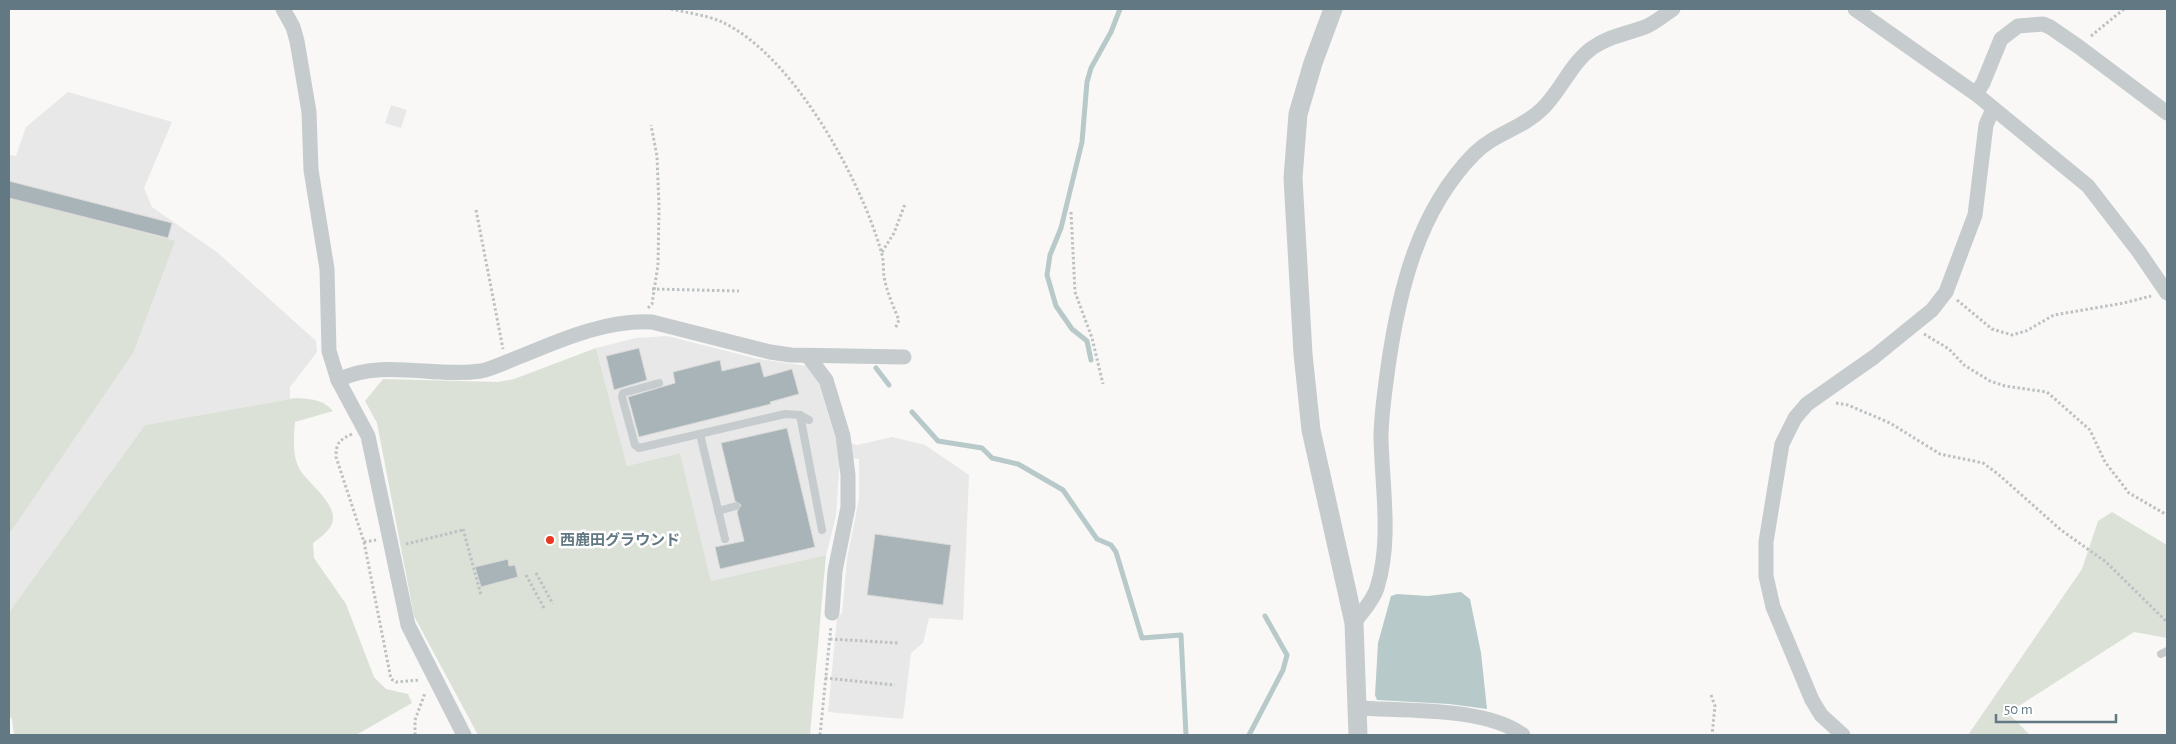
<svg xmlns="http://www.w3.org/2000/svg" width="2176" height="744" font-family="'Alegreya Sans','Noto Sans JP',sans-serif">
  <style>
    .built { fill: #e7e8e7 }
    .green { fill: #dbe1d7 }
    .water { fill: #b8c9ca }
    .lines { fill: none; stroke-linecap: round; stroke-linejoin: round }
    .stream { stroke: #b8c9ca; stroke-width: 5 }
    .building { fill: #a8b4b8; stroke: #dbdad8 }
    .path { stroke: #bdc1c3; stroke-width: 3; stroke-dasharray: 2.5 2.5; stroke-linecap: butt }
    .service { stroke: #c6cbce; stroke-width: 8 }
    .minor { stroke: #c6cbce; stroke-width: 15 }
    .tertiary { stroke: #c6cbce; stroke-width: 19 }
    .poi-dot { fill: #ec3522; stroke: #fff; stroke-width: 2 }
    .labels { text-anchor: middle; stroke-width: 5; stroke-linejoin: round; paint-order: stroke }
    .poi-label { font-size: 15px; font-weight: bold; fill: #627983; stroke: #fff; text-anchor: start }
  </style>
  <rect width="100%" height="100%" fill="#f9f8f6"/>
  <g class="built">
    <path d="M68 92 172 122 144 188 152 207 218 253 316 341 317 352 290 387V399L145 425 9 612V155L16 156 26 127Z"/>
    <path d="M391 105 407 110 401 128 385 123Z"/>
    <path d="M667 336 758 359 814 367 836 440 857 445 892 437 925 445 969 475 963 620 929 618 923 643 911 653 903 719 828 712 837 618 842 613 847 559 859 499V459L840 457 836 516 826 555 711 581 680 453 627 466 596 348 636 338Z"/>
  </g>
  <g class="green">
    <path d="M9 198 175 241 133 353 9 534Z"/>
    <path d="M596 348 627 466 680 453 711 581 826 555 810 735H478L414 616 377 423 365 401 383 379 498 382 514 379Z"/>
    <path d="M295 398C310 399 323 399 333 411L295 422C294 438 292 454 299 468 307 484 347 509 328 530 324 535 318 539 313 543L314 558 346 604 374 677 386 689 408 694 412 703 356 735H14L12 719 9 716V612L145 425Z"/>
    <path d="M2112 512 2167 545V638L2134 632 2008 713 2030 735H1968L2082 569 2098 521Z"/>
  </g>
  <path class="water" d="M1461 592 1470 599 1481 653 1487 709 1449 704 1377 700 1375 695 1378 643 1391 596 1397 594 1428 596Z"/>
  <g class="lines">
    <g class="stream">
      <path d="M1091 360 1087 341 1072 329 1056 306 1047 275 1050 255 1061 228 1082 142 1087 82 1091 68 1111 32 1120 9"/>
      <path d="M876 368 889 385"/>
      <path d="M912 412 938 441 982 448 992 458 1018 464 1063 490 1097 539 1111 545 1116 552 1142 638 1181 635 1186 735"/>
      <path d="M1249 735 1283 670 1287 655 1265 616"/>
    </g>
  </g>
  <g class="building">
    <path d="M9 181 172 223 168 238 9 198Z"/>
    <path d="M639 348 647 380 614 390 606 356Z"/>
    <path d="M720 360 722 371 760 362 764 377 792 369 799 394 770 402 771 404 639 437 628 397 675 383 673 372Z"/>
    <path d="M787 428 815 547 720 569 715 547 744 541 737 512 741 505 735 501 721 443Z"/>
    <path d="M875 534 951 545 943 605 867 595Z"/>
    <path d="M508 559 509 566 515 565 518 577 481 587 475 567Z"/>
  </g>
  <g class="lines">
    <g class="path">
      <path d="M671 9C687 13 707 15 722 22 793 55 860 178 881 251 884 259 883 269 884 277 887 292 893 306 899 320L895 329"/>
      <path d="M2091 36 2124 9"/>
      <path d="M476 210 503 349"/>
      <path d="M1071 212 1075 292 1092 338 1103 384"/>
      <path d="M882 252 894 233 905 204"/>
      <path d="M652 289 739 291"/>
      <path d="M1957 300 1992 329 2012 335 2026 331 2054 315 2124 303 2151 296"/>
      <path d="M648 308 652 304 658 265 659 206 657 156 651 125"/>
      <path d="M1924 334 1949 349 1964 365 1990 381 2005 386 2047 392 2090 430 2105 462 2129 493 2167 515"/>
      <path d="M1836 403 1848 405 1890 423 1940 454 1983 463 1998 474 2061 530 2106 562 2167 622"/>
      <path d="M352 434C340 440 336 442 336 457L364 542 391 679 396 682 420 680"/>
      <path d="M463 529 481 595"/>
      <path d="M364 542 376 540"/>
      <path d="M406 544 463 530"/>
      <path d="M536 573 553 604"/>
      <path d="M526 575 544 608"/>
      <path d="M830 639 898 643"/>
      <path d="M825 678 895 685"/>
      <path d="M1711 695 1715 706 1712 735"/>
      <path d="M415 735V720L425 693"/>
      <path d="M820 735 831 626"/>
    </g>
    <g class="service">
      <path d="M659 383 623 393 622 397 635 445 639 448 785 414 800 415 809 420"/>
      <path d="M800 415 822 530"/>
      <path d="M700 434 725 539"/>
      <path d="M718 511 736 506"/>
      <path d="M2161 654 2167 651"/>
    </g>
    <g class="minor">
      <path d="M283 9 293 27 297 41 309 112 311 170 327 269 329 351 338 380 368 436 408 625 464 735"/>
      <path d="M1855 9 1976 94 2088 186 2139 252 2167 293"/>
      <path d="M1976 94 1983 83 2001 39 2018 26 2043 24 2050 27 2079 47 2167 113"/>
      <path d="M808 356 826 380 843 436 848 475V507L835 571 832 613"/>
      <path d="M338 380C383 358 433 378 481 371 495 368 510 360 524 355 565 338 607 320 652 322L770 352 791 355 904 357"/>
      <path d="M1354 623C1362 612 1373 601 1377 588 1392 540 1382 488 1381 438 1381 415 1385 390 1388 367 1399 290 1418 211 1474 154 1496 132 1522 129 1542 109 1561 91 1571 63 1592 48 1609 36 1626 34 1645 27 1655 23 1664 15 1673 9"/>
      <path d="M1358 708C1406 711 1485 707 1523 735"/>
      <path d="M1843 735 1821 715 1812 700 1773 607 1766 576V542L1782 444 1795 418 1807 404 1874 357 1932 310 1946 292 1975 215 1986 125 1993 109"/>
    </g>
    <path class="tertiary" d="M1333 9 1313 63 1298 114 1293 178 1303 354 1311 430 1354 623 1358 735"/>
  </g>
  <circle class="poi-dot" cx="550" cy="540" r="5"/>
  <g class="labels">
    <g class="poi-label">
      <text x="560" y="545">西鹿田グラウンド</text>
    </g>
  </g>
  <rect width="2176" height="744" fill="none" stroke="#627983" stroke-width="20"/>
  <path d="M1996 714v8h120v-8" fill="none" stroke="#627983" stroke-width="2.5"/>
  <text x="2004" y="714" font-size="15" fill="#627983" stroke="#ffffff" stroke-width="4" paint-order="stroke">50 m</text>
</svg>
